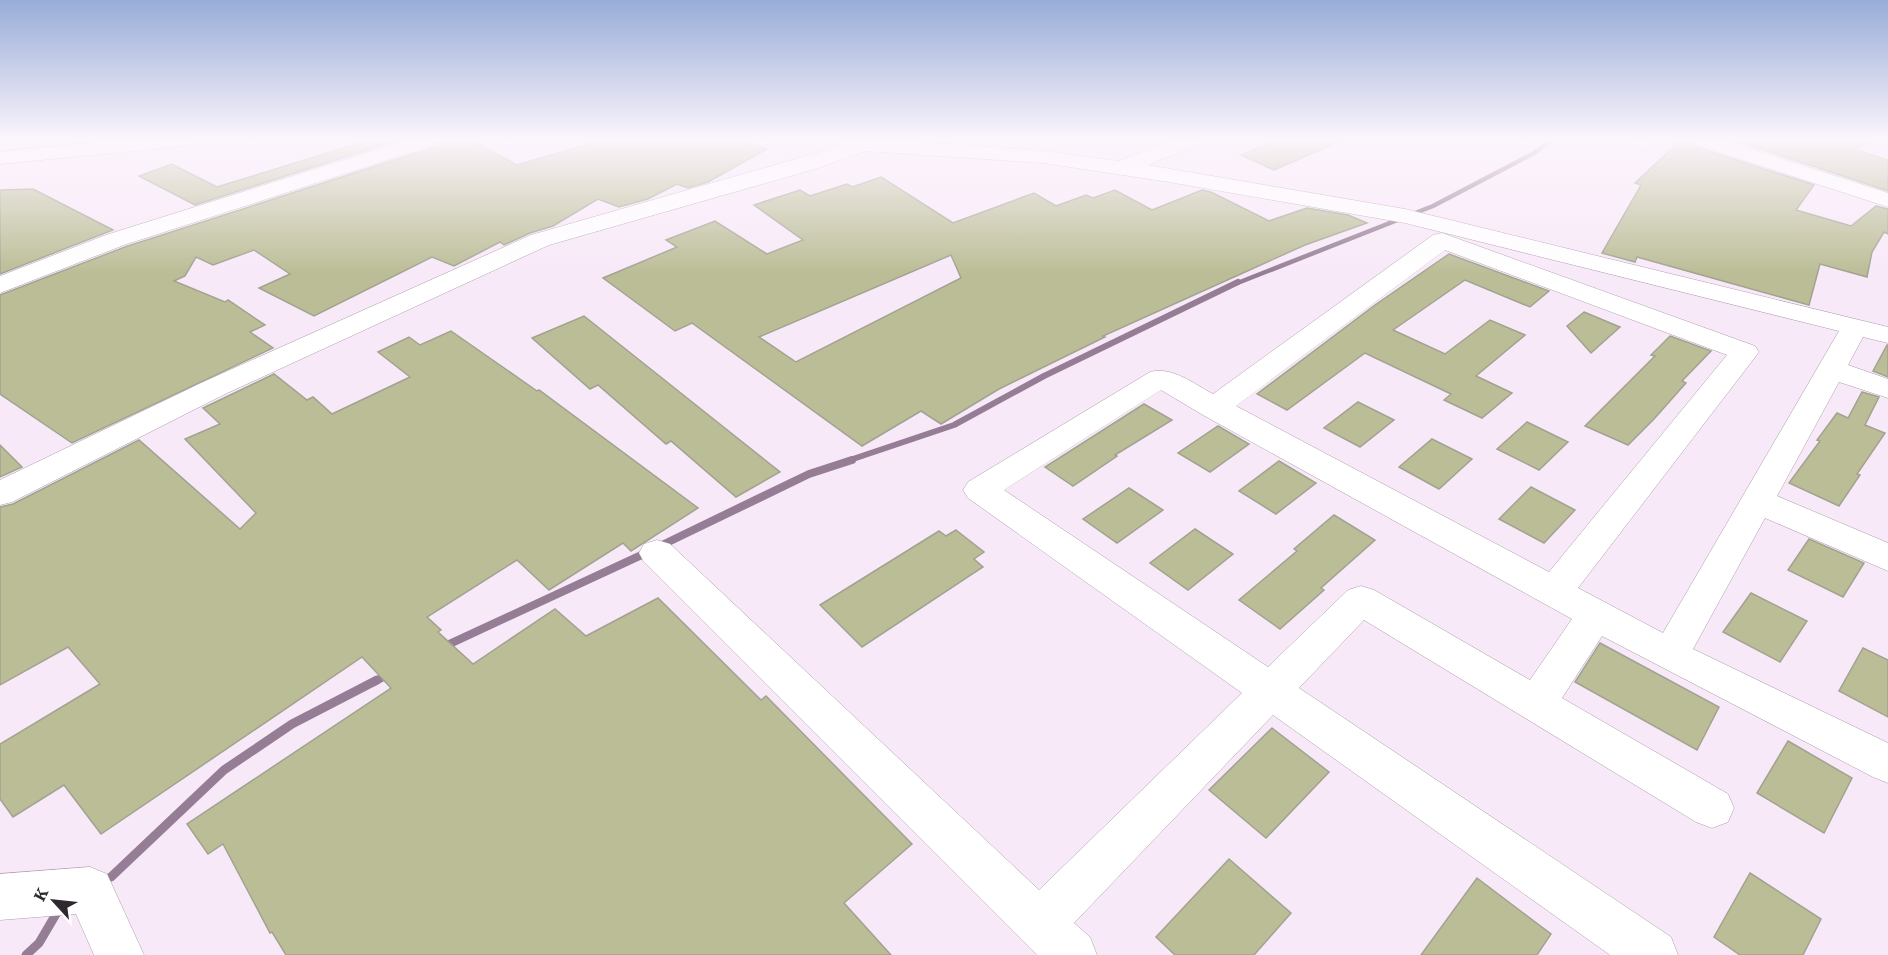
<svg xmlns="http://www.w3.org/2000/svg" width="1888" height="955" font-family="'IBM Plex Serif',serif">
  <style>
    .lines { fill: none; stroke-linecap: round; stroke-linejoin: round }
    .stream-far3 { stroke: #957e95; stroke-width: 4.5 }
    .stream-far2 { stroke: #957e95; stroke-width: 6 }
    .stream-far1 { stroke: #957e95; stroke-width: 8 }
    .stream { stroke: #957e95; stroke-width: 9 }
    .building { fill: #bbbd96; stroke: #a1a291; stroke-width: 1.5; fill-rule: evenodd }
    .minor-casing { stroke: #ab9dab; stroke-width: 1 }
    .minor { fill: #fff; fill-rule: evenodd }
  </style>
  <rect width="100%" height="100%" fill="#f8e9f8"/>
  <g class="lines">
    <path class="stream-far3" d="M1235 284 1433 206 1534 153 1552 140"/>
    <path class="stream-far2" d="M847 461 954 425 1044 376 1238 282"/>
    <g class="stream-far1">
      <path d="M660 546 809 474 852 460"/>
      <path d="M443 647 648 552"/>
      <path d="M374 682 387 675"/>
    </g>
    <g class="stream">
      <path d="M102 881 111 877 224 770 292 724 377 680"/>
      <path d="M26 955 39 943 59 909"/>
    </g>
  </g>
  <g class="building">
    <path d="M369 140H398L195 205 139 176 172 164 217 187Z"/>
    <path d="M442 140H471L517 165 602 140H738L767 149 708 182 688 188 677 184 648 199 619 207 598 199 553 226 530 233 504 245 500 242 454 266 432 257 314 316 259 288 290 274 254 250 213 265 196 257 185 276 174 281 225 302 228 300 265 325 250 332 273 348 72 443 0 394V295L125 247 438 146Z"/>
    <path d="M1278 140H1343L1274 170 1241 155Z"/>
    <path d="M1681 140H1689L1693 146 1814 185 1796 210 1851 226 1876 206 1888 209V234L1884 232 1872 252 1867 277 1820 264 1809 305 1637 257 1635 262 1602 253 1641 185 1635 183Z"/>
    <path d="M1733 140H1874L1854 149 1888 160V191Z"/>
    <path d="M881 177 953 223 1034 193 1056 206 1086 195 1093 198 1115 190 1152 210 1202 190 1211 192 1269 221 1307 208 1348 215 1367 223 1305 245 1103 336 1105 337 999 389 941 424 921 411 862 446 692 323 675 331 603 278 677 247 666 240 715 221 767 254 803 240 754 205 800 190 810 196 847 184 852 187ZM951 255 961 278 796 362 759 337Z"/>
    <path d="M33 189 113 230 0 274V190Z"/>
    <path d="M1449 254 1549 291 1530 307 1465 280 1393 330 1445 354 1490 320 1525 335 1476 376 1512 393 1482 418 1444 400 1451 394 1365 353 1287 410 1257 394 1375 305Z"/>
    <path d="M1584 312 1620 327 1591 353 1567 326Z"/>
    <path d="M584 316 716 421 780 472 736 497 671 441 666 444 598 385 590 389 532 338Z"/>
    <path d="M451 331 537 391 539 390 698 508 631 551 623 543 549 590 517 560 427 617 441 630 438 632 473 664 555 609 586 636 658 598 761 700 766 696 912 844 844 903 891 955H286L272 932 270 933 223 844 208 854 187 824 391 688 362 657 101 834 64 785 13 817 0 799V744L100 684 68 647 0 685V507L13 504 139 440 240 529 256 513 185 439 220 424 203 408 274 374 307 400 313 397 332 414 410 377 378 352 409 337 420 345Z"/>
    <path d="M1670 336 1711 351 1682 381 1686 383 1654 419 1628 445 1585 426 1655 356 1651 355Z"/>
    <path d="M1887 345H1888V377L1873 371Z"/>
    <path d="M1862 392 1879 397 1865 425 1885 433 1857 474 1860 475 1839 506 1789 483 1820 441 1817 440 1837 413 1848 418Z"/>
    <path d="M1358 402 1394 420 1360 447 1324 428Z"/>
    <path d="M1144 404 1172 420 1115 455 1117 456 1073 486 1045 467Z"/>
    <path d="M1527 422 1568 442 1539 470 1497 449Z"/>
    <path d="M1218 426 1249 444 1210 472 1178 453Z"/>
    <path d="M1432 439 1472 459 1439 489 1399 467Z"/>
    <path d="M0 445 22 467 0 477Z"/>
    <path d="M1279 461 1316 483 1276 514 1239 491Z"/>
    <path d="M1531 487 1575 510 1544 543 1499 519Z"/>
    <path d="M1129 488 1163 510 1117 543 1083 519Z"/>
    <path d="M1334 515 1375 540 1321 588 1324 590 1280 629 1239 600 1297 551 1294 549Z"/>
    <path d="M1195 529 1233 554 1188 590 1150 563Z"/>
    <path d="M956 530 984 552 974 559 983 567 862 647 820 605 939 531 946 536Z"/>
    <path d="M1809 539 1864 563 1843 597 1788 570Z"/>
    <path d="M1751 593 1807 621 1780 662 1723 632Z"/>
    <path d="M1600 643 1719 707 1697 750 1575 682Z"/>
    <path d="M1863 648 1888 660V717L1839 691Z"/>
    <path d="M1272 728 1329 772 1266 838 1209 790Z"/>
    <path d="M1788 741 1852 778 1824 833 1757 793Z"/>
    <path d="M1229 859 1291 913 1254 955H1175L1156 937Z"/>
    <path d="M1750 873 1821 919 1803 955H1740L1714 937Z"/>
    <path d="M1477 878 1551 934 1537 955H1421Z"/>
  </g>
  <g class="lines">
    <g class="minor-casing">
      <g id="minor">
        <path d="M115 140H194L191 144 184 146 0 164V152Z"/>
        <path d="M407 140H440L437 144 124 245 0 293V276L106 235Z"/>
        <path d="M833 140H890L1043 151 1119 161 1172 140H1201L1198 144 1148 165 1405 209 1888 327V343L1863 337 1848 365 1888 379V398L1839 382 1777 496 1888 543V571L1765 518 1693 649 1888 743V783L1873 777 1602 636 1562 698 1728 794 1734 808 1728 822 1712 828 1696 822 1364 620 1299 688 1671 937 1678 955H1610L1273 715 1074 923 1090 937 1097 955H1037L644 562 639 553 644 544 657 540 670 544 1039 890 1242 693 968 498 963 490 968 482 1150 372C1172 366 1194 384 1213 394L1433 235 1442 233 1755 346 1759 352 1578 588 1663 633 1839 331 1405 223 1169 182 1043 163 866 151 815 169 549 245 223 395 12 502 0 505V480L201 383 531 235 841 146 836 144ZM1445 250 1727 355 1549 572 1236 406ZM1161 390 1203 415 1572 619 1530 680 1374 590 1361 586 1348 590 1268 667 1004 490Z"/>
        <path d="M1631 140H1652L1648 147 1641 149 1634 147Z"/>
        <path d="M1691 140H1724L1888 193V207L1694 144Z"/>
        <path d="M90 867 107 874 144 955H94L76 914 0 920V874Z"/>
      </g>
    </g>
    <use href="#minor" class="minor"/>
  </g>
  <linearGradient id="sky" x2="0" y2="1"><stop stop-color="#98add8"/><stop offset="0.51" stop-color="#fcf5fc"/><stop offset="1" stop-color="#fcf5fc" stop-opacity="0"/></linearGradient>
  <rect width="1888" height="274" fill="url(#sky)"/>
  <g transform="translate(54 901) rotate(297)" stroke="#ffffff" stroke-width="4.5" paint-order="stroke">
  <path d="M0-4.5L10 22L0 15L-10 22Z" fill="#2f292f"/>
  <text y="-9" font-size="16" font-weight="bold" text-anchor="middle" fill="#2f292f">K</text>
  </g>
</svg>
